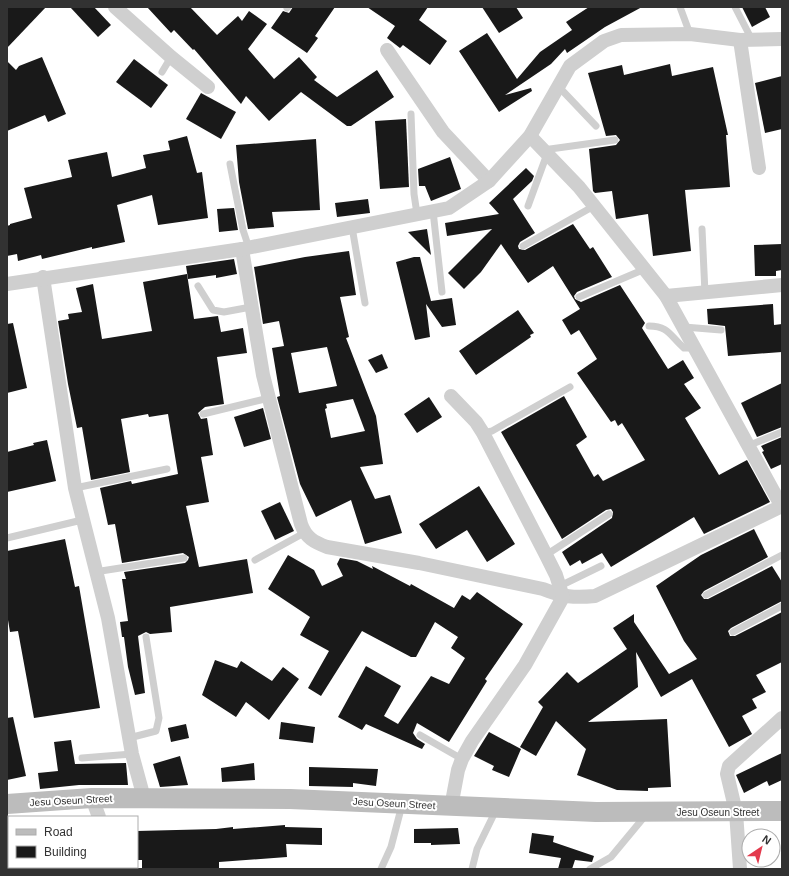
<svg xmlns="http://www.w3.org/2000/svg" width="789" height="876" font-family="Helvetica,sans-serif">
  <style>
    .building { fill: #191919; fill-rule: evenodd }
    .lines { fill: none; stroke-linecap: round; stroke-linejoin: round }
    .lane { stroke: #cfcfcf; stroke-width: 7 }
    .street { stroke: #cfcfcf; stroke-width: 14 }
    .secondary { stroke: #bcbcbc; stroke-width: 20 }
    .labels { text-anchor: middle; stroke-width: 4; stroke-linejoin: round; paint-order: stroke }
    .street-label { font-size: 10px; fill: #323232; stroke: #fff }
  </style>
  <rect width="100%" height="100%" fill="#fff"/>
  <g class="building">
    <path d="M7 7H46L7 48Z"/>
    <path d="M70 7H94L111 25 98 37Z"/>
    <path d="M147 7H190L217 35 238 16 242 21 249 11 267 24 248 49 274 79 299 57 317 77 314 80 337 97 377 70 394 97 351 126H347L301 92 269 121 246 96 241 104 194 49 193 50 174 30 171 33Z"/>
    <path d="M293 7H335L315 36 318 38 307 53 271 28 283 11 289 13Z"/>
    <path d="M367 7H428L419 20 447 41 430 65 403 45 400 48 387 38 395 26Z"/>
    <path d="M482 7H516L523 18 499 33Z"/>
    <path d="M589 7H642L605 27 567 53 565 49 551 64 505 95 531 88 532 91 499 112 459 51 487 33 517 79 540 52 572 30 566 22Z"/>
    <path d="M742 7H765L770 17 752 27Z"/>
    <path d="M42 57 66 114 48 122 45 115 7 131V61L16 70 19 66Z"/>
    <path d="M134 59 168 85 151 108 116 82Z"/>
    <path d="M670 64 672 76 713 67 728 135H726L730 187 685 190 691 251 653 256 648 214 616 219 612 191 595 193 593 191 589 149 616 145 620 140 616 135 606 136 588 73 622 65 624 75Z"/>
    <path d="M782 76V129L765 133 755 83Z"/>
    <path d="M201 93 236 112 221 139 186 119Z"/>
    <path d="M406 119 409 187 380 189 375 121Z"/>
    <path d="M187 136 197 173 202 172 208 218 158 225 152 195 117 205 125 242 92 249V247L42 259 41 255 18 261 17 254 7 256V226L10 225V224L32 218 24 188 72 177 68 160 107 152 112 177 146 168 143 155 170 150 168 141Z"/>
    <path d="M316 139 320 210 272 212 274 227 248 229 239 182 236 145Z"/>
    <path d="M450 157 461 189 431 201 425 186H419L418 169Z"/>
    <path d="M526 168 534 176 532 181 513 199 535 233 520 242 518 246 519 249 525 250 573 224 590 249 593 247 612 277 577 292 574 296 575 299 581 302 620 285 645 323 642 328 668 369 683 360 694 378 684 384 701 408 685 418 719 475 747 460 770 502 704 534 694 517 611 567 602 553 582 564 580 560 570 566 562 552 612 518 613 512 611 509 606 510 562 539 501 432 564 396 587 437 576 445 594 477 598 474 603 481 645 460 622 423 618 426 615 420 611 422 577 373 597 359 579 330 571 335 562 320 580 309 553 266 528 283 501 244 481 272 464 289 448 273 492 229 447 236 445 223 499 214 489 203Z"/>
    <path d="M368 199 370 213 337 217 335 203Z"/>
    <path d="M234 208 238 230 219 232 217 209Z"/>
    <path d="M427 229 431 255 408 232Z"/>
    <path d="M782 244V270L776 271V276H755L754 245Z"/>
    <path d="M349 251 356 295 340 297 349 337 346 338 376 416 383 464 360 467 375 499 390 495 402 533 365 544 351 500 316 517 300 484 277 397 280 396 272 348 284 346 279 321 263 324 254 267 305 257ZM327 347 337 386 299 393 291 353ZM353 399 365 431 331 438 325 409 327 408 326 404Z"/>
    <path d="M414 257H420L431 301 452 298 456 325 442 327 426 304 430 337 415 340 396 262Z"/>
    <path d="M234 259 237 274 216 278V275L188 279 186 266Z"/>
    <path d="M187 274 194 319 218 316 221 332 243 328 247 353 217 357 224 404 205 407 198 413 201 419 207 418 213 455 201 457 209 502 186 506 199 567 247 559 253 593 170 607 172 632 150 634 146 632 138 636 145 693 135 695 128 667 124 637H122L120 622 128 621 122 579H126L124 572 185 563 188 560 189 557 183 553 122 563 115 524 108 525 100 488 131 481 132 484 178 474 168 414 149 417 148 414 121 419 130 472 91 480 82 427 77 428 68 384 58 321 69 319 68 314 82 312 76 288 93 284 102 339 152 331 143 282Z"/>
    <path d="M773 304 774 325 782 324V352L728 356 725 326 708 324 707 309Z"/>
    <path d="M518 310 534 333 530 335 531 337 476 375 459 351Z"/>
    <path d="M13 323 27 388 7 393V324Z"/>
    <path d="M382 354 388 368 376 373 368 360Z"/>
    <path d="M782 383V427L757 437 741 403Z"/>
    <path d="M429 397 442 417 417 433 404 414Z"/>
    <path d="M263 408 271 439 244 447 234 417Z"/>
    <path d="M782 437V464L771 469 762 452 764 451 761 446Z"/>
    <path d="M47 440 56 481 7 492V452L34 445 33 443Z"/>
    <path d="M479 486 515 544 487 562 467 530 436 549 419 524Z"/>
    <path d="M280 502 294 531 275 540 261 511Z"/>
    <path d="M754 529 768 557 704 591 701 595 704 599H708L772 566 782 582V601L731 628 728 631 730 636H735L782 612V662L756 675 766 692 752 699 757 708 742 716 752 734 729 747 692 679 661 697 636 652 638 687 588 722 667 719 671 787 648 788V791L617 790 577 775 586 749 556 721 536 756 520 747 543 707 538 702 567 672 578 683 627 649 613 628 634 614V622L669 674 697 659 684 641 656 586 701 555Z"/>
    <path d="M65 539 75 587 79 586 100 708 34 718 18 631 10 632 7 614V551Z"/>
    <path d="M288 555 314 570 322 586 343 576 337 564 340 558 357 561 373 569 372 566 410 586 411 584 454 608 462 595 470 600 477 592 523 624 485 679 487 681 449 742 417 723 413 733 417 739 425 744 422 749 366 724 362 730 338 717 366 666 401 686 384 716 398 724 431 676 449 684 465 658 451 648 458 637 435 622 416 657H411L362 631 321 696 308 688 329 651 300 635 310 617 268 589Z"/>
    <path d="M215 660 237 668 241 661 272 681 283 667 299 679 269 720 246 702 236 717 202 695Z"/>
    <path d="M13 717 26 776 7 780V718Z"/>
    <path d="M281 722 315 727 313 743 279 739Z"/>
    <path d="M186 724 189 738 171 742 168 728Z"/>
    <path d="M489 732 521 749 509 777 492 770 494 766 474 756Z"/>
    <path d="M71 740 75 764 126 763 128 785H79L40 789 38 773 58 771 54 742Z"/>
    <path d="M782 753V780L769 786 767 781 744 793 736 775Z"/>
    <path d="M180 756 188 785 160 787 153 764Z"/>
    <path d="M254 763 255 780 222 782 221 768Z"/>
    <path d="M309 767 378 769 376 786 353 783V787L309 786Z"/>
    <path d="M285 825V827L322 828V845L286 844 287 857 219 862V869H142V860H138L137 831 216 829 233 827V829Z"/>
    <path d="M458 828 460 844 431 845V843H414V829Z"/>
    <path d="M532 833 554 836 553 842 594 856 592 862 575 860 572 869H558L561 858 529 853Z"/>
  </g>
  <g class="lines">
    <g class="lane">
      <path d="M680 7 690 34"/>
      <path d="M735 7 752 40"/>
      <path d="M287 8 288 7"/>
      <path d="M162 72 171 57"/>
      <path d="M558 86 596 126"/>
      <path d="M411 114 414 194 417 214"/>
      <path d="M543 150 615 140"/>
      <path d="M230 164 243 230 249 248"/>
      <path d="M528 206 547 154"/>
      <path d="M433 211 442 292"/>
      <path d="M352 227 365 303"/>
      <path d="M702 229 705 293"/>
      <path d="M523 246 594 206"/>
      <path d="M198 286 213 310 224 312 251 307"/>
      <path d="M579 297 645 269"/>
      <path d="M649 326C669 326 670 336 684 348H688L694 346"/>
      <path d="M684 327 721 330"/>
      <path d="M203 414 269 398"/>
      <path d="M483 433 492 431 570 387"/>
      <path d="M750 445 782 432"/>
      <path d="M75 488 167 469"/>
      <path d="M7 538 82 520"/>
      <path d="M546 555 609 514"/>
      <path d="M255 560 304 533"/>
      <path d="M96 569 101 571 184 558"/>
      <path d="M560 586 601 566"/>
      <path d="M706 595 782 555"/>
      <path d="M733 632 782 606"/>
      <path d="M420 735 462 759"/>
      <path d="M129 738 156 731 159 718 146 637"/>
      <path d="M82 758 132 754"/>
      <path d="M381 869 391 847 402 805"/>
      <path d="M472 869 477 849 496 810"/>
      <path d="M590 869 611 857 645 816"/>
    </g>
    <g class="street">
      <path d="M115 7 171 57 208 87"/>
      <path d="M740 40 759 168"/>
      <path d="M387 50 443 132 489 181"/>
      <path d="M530 136 579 187 666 296 782 507"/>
      <path d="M242 249 263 375 301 524C306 538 314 542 327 547L419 563 543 589C563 597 574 598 595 596L782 506"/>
      <path d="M43 277 75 488 108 618 132 754 144 798"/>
      <path d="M7 284 242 249 449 208 489 181 530 136 570 66 604 41 621 35 690 34 740 40 782 39"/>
      <path d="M666 296 782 285"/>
      <path d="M451 396 476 422 483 433 546 555 556 575 563 597 525 665 472 741 462 759 458 770 451 807"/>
      <path d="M92 798 99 817"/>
      <path d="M117 867 118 869"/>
      <path d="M740 869 736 812 727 774 729 766 782 718"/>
    </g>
    <path class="secondary" d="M7 804 92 798 290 799 596 812 782 811"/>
  </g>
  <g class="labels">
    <g class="street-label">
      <text transform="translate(71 800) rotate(-3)" y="4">Jesu Oseun Street</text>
      <text transform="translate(394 803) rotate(3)" y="4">Jesu Oseun Street</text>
      <text x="718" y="816">Jesu Oseun Street</text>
    </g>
  </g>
  <rect width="789" height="876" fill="none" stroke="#323232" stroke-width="16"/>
  <rect x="8" y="816" width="130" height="52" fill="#ffffff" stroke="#adadad"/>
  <rect x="16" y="829" width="20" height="6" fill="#bcbcbc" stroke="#adadad"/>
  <text x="44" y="836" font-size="12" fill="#323232">Road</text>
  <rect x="16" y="846" width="20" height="12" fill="#191919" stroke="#adadad"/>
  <text x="44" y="856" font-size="12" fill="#323232">Building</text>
  <g transform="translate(761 848) rotate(35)"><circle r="19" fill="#ffffff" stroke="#adadad"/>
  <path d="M0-3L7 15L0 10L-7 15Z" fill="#e33a4d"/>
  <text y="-6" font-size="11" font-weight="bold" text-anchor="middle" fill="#323232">N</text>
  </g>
</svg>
